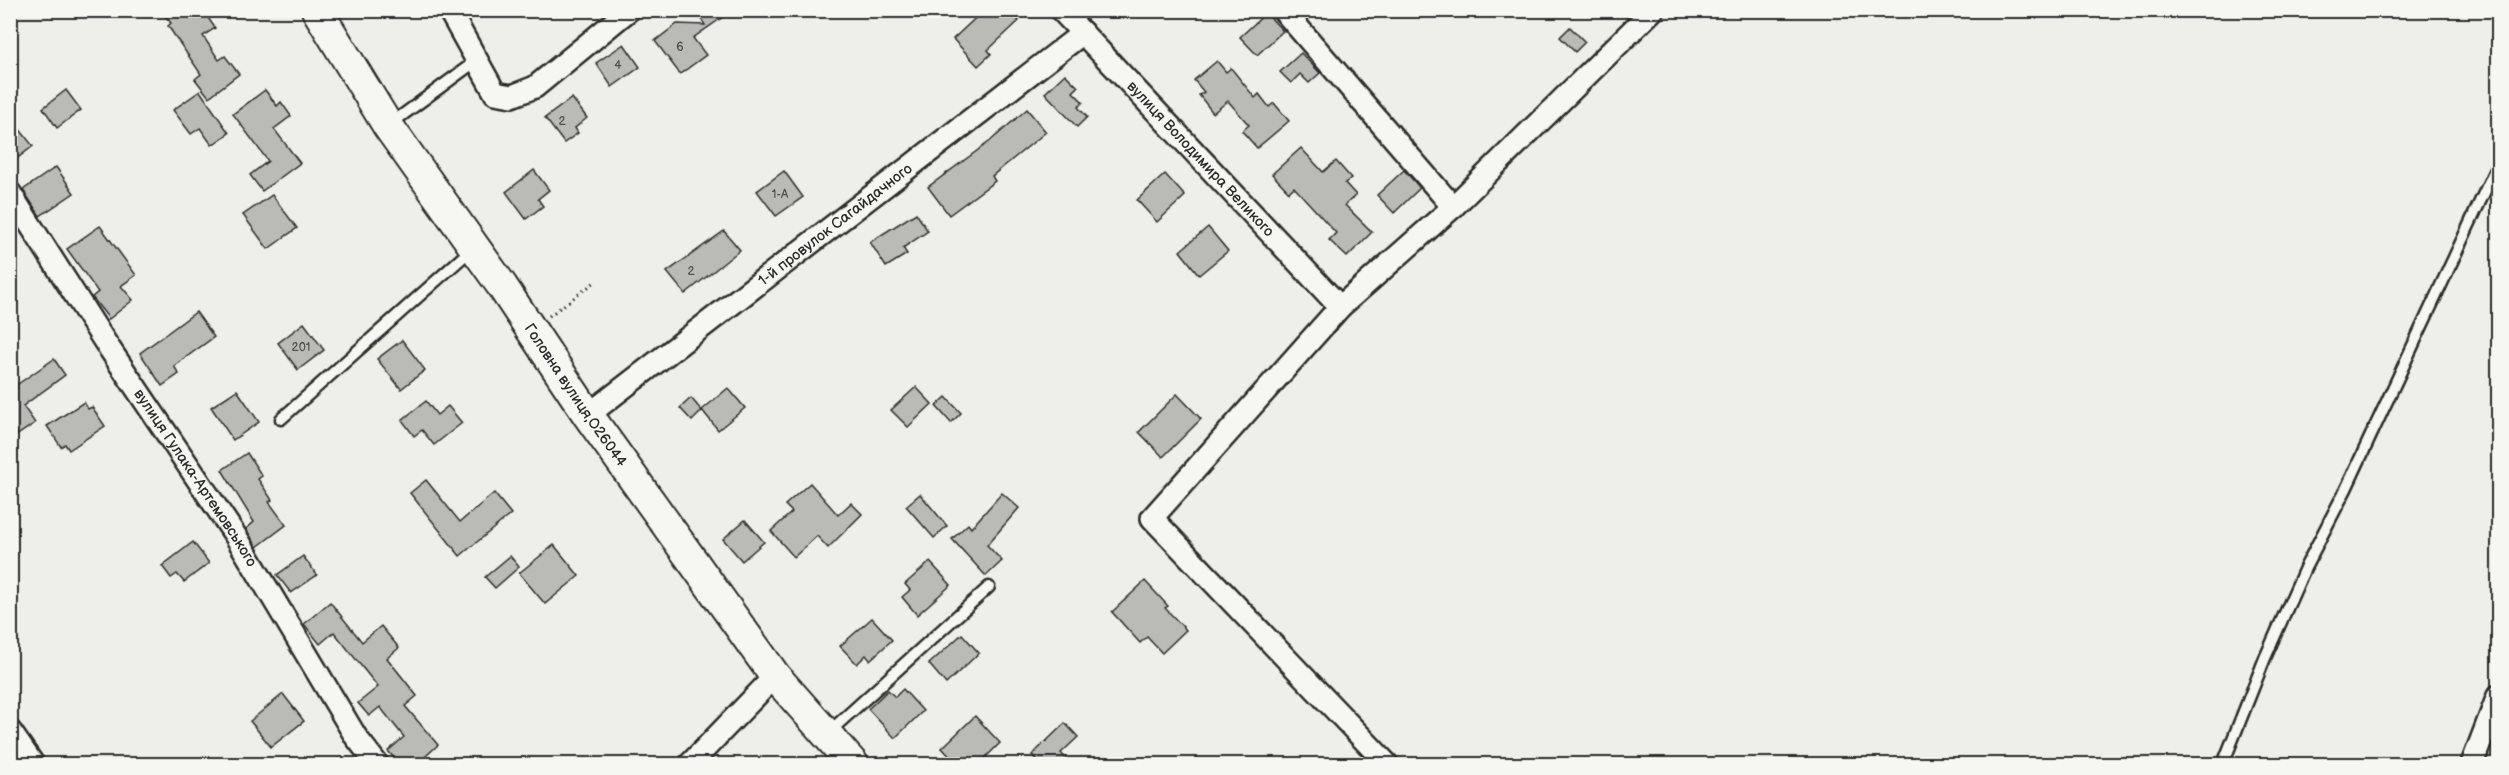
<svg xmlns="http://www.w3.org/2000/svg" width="2509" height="775" font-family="'Balsamiq Sans',sans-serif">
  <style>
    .building { fill: #babab7; stroke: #2b2b2b; stroke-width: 1.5 }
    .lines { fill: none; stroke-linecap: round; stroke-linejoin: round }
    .lane-casing { stroke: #2b2b2b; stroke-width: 15 }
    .street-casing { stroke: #2b2b2b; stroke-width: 26 }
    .secondary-casing { stroke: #2b2b2b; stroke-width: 34 }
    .path { stroke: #2b2b2b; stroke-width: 3; stroke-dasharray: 1.5 4.5; stroke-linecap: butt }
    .lane { stroke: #f6f6f2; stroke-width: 10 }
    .street { stroke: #f6f6f2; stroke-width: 21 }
    .secondary { stroke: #f6f6f2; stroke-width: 30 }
    .labels { text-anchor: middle; stroke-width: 4.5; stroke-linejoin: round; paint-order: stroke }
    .number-label { font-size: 12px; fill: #4f4f4e }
    .street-label { font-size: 15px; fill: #2b2b2b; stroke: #f6f6f2 }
  </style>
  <rect width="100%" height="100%" fill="#eeeeea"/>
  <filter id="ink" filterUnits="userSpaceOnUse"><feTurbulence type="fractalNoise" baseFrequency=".0167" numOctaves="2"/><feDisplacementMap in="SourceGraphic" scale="12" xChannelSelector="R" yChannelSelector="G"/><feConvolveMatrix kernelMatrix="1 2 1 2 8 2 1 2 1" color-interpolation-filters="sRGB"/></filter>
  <g filter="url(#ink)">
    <g class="building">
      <path d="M160 10H203L215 28 203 36 219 60 225 56 239 74 209 97 195 79 201 74 168 26 171 23Z"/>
      <path d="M695 10H733L693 38 706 55 680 74 655 41 677 24 705 25Z"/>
      <path d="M984 10H1010L1019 21 988 50 991 54 978 66 953 39Z"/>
      <path d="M1266 13 1283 31 1257 55 1240 37Z"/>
      <path d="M1570 27 1585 42 1575 52 1560 37Z"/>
      <path d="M624 44 640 67 612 87 596 63Z"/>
      <path d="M1301 53 1320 73 1309 83 1300 74 1291 83 1280 72Z"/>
      <path d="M1217 61 1226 72 1231 68 1255 98 1259 94 1269 107 1274 103 1289 121 1257 148 1242 131 1249 125 1228 101 1213 113 1199 95 1204 92 1194 80Z"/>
      <path d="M1065 74 1078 87 1073 92 1083 102 1078 107 1087 117 1077 127 1045 93Z"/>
      <path d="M66 90 81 110 57 128 43 108Z"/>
      <path d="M265 90 277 106 281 102 291 116 274 129 300 163 262 191 250 175 268 161 233 114Z"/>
      <path d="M200 91 229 133 212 145 200 128 191 134 173 110Z"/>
      <path d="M572 98 587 118 575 128 578 133 564 143 545 118Z"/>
      <path d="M1027 109 1046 132 992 176 995 181 949 215 928 187 989 142Z"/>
      <path d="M10 117 33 146 10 164Z"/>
      <path d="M1301 148 1323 172 1336 161 1351 178 1345 183 1356 195 1345 205 1372 232 1347 257 1329 240 1336 233 1294 187 1289 192 1272 174Z"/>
      <path d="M56 167 74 193 40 216 23 190Z"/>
      <path d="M534 170 549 190 538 199 543 206 526 219 506 192Z"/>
      <path d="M1404 170 1420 188 1394 213 1377 195Z"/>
      <path d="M784 171 803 197 776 216 757 191Z"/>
      <path d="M1165 174 1185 196 1157 222 1137 200Z"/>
      <path d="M272 195 297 228 268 249 243 215Z"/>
      <path d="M916 213 928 231 903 248 907 254 886 267 870 242Z"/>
      <path d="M100 226 136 275 121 286 133 300 109 319 92 297 98 292 67 249Z"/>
      <path d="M1208 227 1228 251 1199 275 1180 251Z"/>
      <path d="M724 231 740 250 685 294 667 272Z"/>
      <path d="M196 312 214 337 174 366 179 374 162 386 140 353Z"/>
      <path d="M304 323 324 350 298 370 278 343Z"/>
      <path d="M402 340 425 370 401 389 377 359Z"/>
      <path d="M54 359 65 375 23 406 35 423 10 440V388L13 391 17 388 15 386Z"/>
      <path d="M916 387 932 404 908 427 891 410Z"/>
      <path d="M728 388 745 408 718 430 702 410Z"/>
      <path d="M237 390 259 422 233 440 211 407Z"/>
      <path d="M1177 394 1201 419 1163 457 1139 432Z"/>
      <path d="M946 397 961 413 951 423 936 406Z"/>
      <path d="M691 398 702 411 692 421 680 408Z"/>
      <path d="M426 401 437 415 448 406 462 423 434 445 422 430 414 436 402 420Z"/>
      <path d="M84 402 88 409 92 407 105 426 69 450 65 444 61 447 47 426Z"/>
      <path d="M247 453 262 476 258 479 272 500 269 502 286 525 257 547 246 529 254 522 222 470Z"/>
      <path d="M426 480 460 522 494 493 511 514 460 556 410 493Z"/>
      <path d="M810 483 838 515 851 503 862 514 828 548 817 536 794 557 771 531 792 512 785 505Z"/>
      <path d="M1002 493 1019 508 987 545 1002 561 986 576 952 539 968 524 971 528Z"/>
      <path d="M920 494 947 526 934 538 906 506Z"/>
      <path d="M745 520 764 542 742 561 723 539Z"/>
      <path d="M193 542 209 563 184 582 177 574 171 578 162 566Z"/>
      <path d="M554 545 579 576 545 604 519 573Z"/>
      <path d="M303 556 317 575 291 593 277 575Z"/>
      <path d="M510 556 519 567 495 588 485 577Z"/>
      <path d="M930 562 951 585 917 615 902 597 910 590 905 584Z"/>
      <path d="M1145 581 1168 606 1165 608 1186 630 1162 653 1147 637 1140 643 1112 612Z"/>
      <path d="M330 602 362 642 381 626 399 648 387 658 417 696 405 706 438 745 416 765H400L388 751 404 737 380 707 369 716 358 703 378 687 334 632 320 644 304 624Z"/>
      <path d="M872 618 892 640 870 660 866 655 857 664 840 646Z"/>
      <path d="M962 634 979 653 946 684 929 664Z"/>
      <path d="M903 689 923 711 895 738 868 709 888 690 895 697Z"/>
      <path d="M283 694 304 721 271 747 250 721Z"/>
      <path d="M975 716 1000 743 978 765H958L942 748Z"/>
      <path d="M1065 723 1078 737 1061 753 1072 765H1042L1032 755Z"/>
    </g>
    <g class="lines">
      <g class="lane-casing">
        <g id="lane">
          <path d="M2498 10V11"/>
          <path d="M389 125 476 61"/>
          <path d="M281 419 473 248"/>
          <path d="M829 732 989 587"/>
          <path d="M2223 764 2265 658 2305 568 2346 489 2498 163"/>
        </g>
      </g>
      <g class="street-casing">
        <g id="street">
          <path d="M449 10 495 93 512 96 535 87 629 10"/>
          <path id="s1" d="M1061 10 1340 307"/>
          <path d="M1283 10 1453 207"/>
          <path id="s2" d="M10 193 105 342 237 538 356 737 377 764"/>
          <path id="s3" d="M588 415 1083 33"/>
          <path d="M10 731 33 764"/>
          <path d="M690 764 775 676"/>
          <path d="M1387 764 1152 518 1340 307 1453 207 1653 10"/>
          <path d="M2472 764 2498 696"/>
        </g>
      </g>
      <g class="secondary-casing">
        <g id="secondary">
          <path id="s4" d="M317 10 388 126 502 286 588 415 775 676 853 764"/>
        </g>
      </g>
      <path class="path" d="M549 316 595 282"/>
      <use href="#lane" class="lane"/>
      <use href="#street" class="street"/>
      <use href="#secondary" class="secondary"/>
    </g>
  </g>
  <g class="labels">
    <g class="number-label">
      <text x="680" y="51">6</text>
      <text x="618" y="69">4</text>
      <text x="562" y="125">2</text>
      <text x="780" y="198">1-А</text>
      <text x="691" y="275">2</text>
      <text x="301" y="351">201</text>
    </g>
    <g class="street-label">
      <text dy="5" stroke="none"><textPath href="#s1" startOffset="204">вулиця Володимира Великого</textPath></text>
      <text dy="5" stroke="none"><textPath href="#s3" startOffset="312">1-й провулок Сагайдачного</textPath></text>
      <text dy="5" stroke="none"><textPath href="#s4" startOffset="464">Головна вулиця,О26044</textPath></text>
      <text dy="5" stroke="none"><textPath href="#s2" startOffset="340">вулиця Гулака-Артемовського</textPath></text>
    </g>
  </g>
  <rect width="2509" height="775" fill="none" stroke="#f6f6f2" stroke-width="36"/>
  <rect x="18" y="18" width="2473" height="739" fill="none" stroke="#2b2b2b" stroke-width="2" filter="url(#ink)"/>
</svg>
